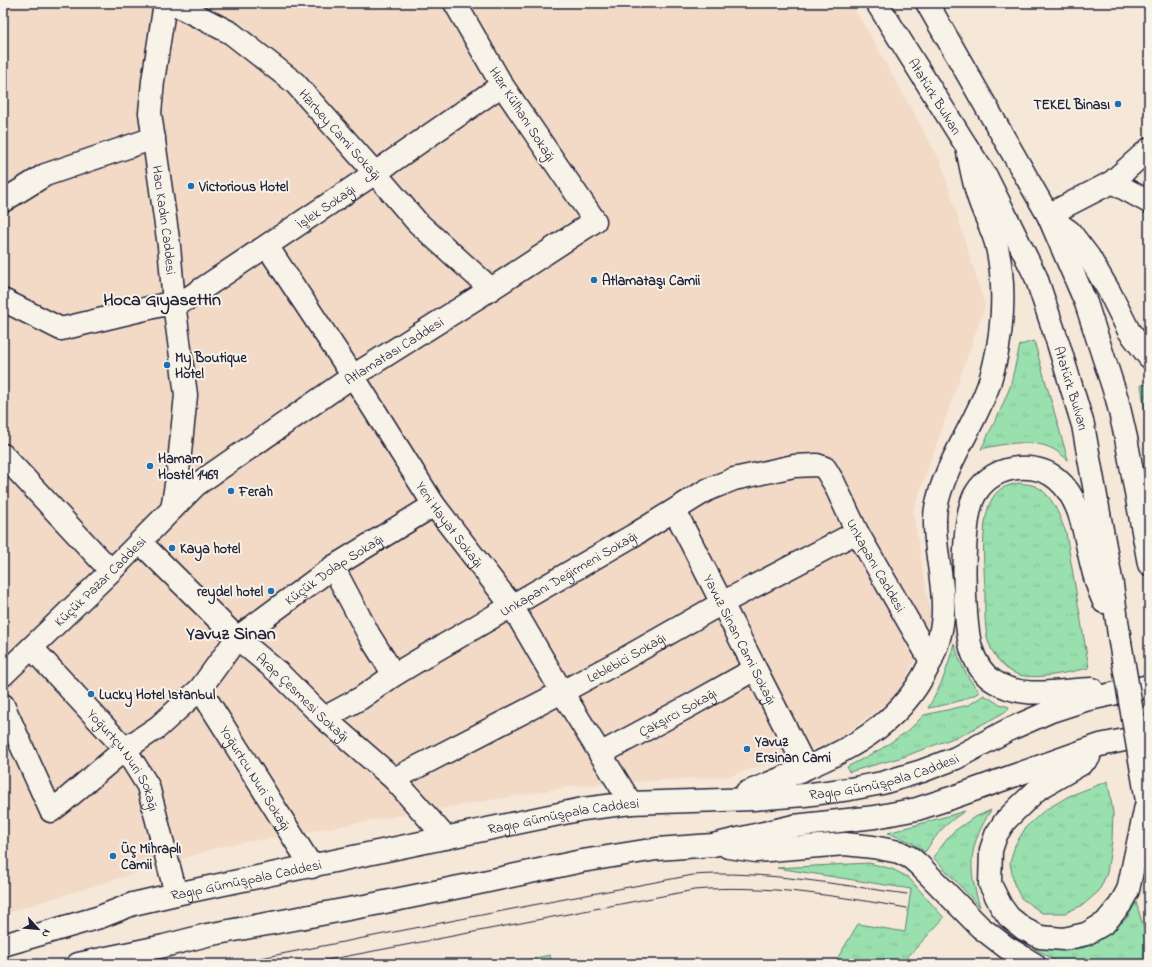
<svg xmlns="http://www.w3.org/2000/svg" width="1152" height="967" font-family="'Indie Flower',sans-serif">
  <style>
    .built { fill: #f2dac7 }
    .grass { fill: url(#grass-tufts); stroke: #5e8174 }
    .park { fill: #99e0ae; stroke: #5e8174 }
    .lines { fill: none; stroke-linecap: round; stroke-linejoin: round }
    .minor-casing { stroke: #22223b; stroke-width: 25 }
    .major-casing { stroke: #22223b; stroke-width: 25 }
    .minor { stroke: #f7f3e8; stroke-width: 22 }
    .major { stroke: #f7f3e8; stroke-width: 22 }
    .tram { stroke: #22223b; stroke-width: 1 }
    .major-bridge-casing { stroke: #22223b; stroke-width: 25; stroke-linecap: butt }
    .major-bridge { stroke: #f7f3e8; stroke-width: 22 }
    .poi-dot { fill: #1f6fb2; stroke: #f7f3e8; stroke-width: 1.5 }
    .labels { text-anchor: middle; stroke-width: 4; stroke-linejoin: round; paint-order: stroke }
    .street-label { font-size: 14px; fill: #22223b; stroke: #f7f3e8 }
    .poi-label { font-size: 14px; font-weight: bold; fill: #22223b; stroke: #f7f3e8; text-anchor: start }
    .district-label { font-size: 18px; font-weight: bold; fill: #22223b; stroke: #f7f3e8 }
  </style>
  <defs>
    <pattern id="grass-tufts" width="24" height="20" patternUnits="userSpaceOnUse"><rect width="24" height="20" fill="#99e0ae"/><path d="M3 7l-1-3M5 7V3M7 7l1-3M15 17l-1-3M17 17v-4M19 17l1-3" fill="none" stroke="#84c097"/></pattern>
  </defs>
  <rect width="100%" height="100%" fill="#f5e8d9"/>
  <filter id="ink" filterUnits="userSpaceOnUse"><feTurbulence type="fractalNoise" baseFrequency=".025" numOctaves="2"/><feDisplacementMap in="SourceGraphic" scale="8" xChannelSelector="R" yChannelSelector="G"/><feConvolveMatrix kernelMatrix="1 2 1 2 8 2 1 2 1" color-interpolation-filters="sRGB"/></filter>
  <g filter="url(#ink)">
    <path class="built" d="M3 3H850L869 33 941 162 985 306 913 511 932 624 898 695 834 742 730 776 574 786 223 846 3 914Z"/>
    <g class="grass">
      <path d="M1034 341 1068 460C1063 456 1058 452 1053 449 1031 438 1003 444 981 449L1000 411 1010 387 1020 345Z"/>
      <path d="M1146 384 1149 388V438L1141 385Z"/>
      <path d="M1019 483C1024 484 1030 484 1035 486 1052 493 1060 517 1066 533L1089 668C1068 672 1033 682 1014 673 1002 668 992 653 988 641 984 624 985 606 985 589 984 566 980 519 992 499 999 487 1006 486 1019 483Z"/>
      <path d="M954 643C960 662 966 678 980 692 963 701 947 705 928 708 942 685 947 670 954 643Z"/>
      <path d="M984 695 997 703 1009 707 1007 711 964 734 903 757 849 772 847 767 881 749 909 730 924 715 969 705Z"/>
      <path d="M1108 781 1113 813 1112 841 1107 873 1099 891 1083 905 1065 913H1042L1021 898 1014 884 1010 863 1015 845 1026 827 1045 810 1069 796Z"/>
      <path d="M991 810C969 846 967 866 980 907L933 857 953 832 973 818Z"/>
      <path d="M965 811C945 824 938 832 925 852L911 842 888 833Z"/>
      <path d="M869 863 892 869 908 877 944 918 901 964H834L858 924 905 932 911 889 777 868Z"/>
      <path d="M1136 902 1144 929 1149 964H1061L1034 948H1083L1107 935 1127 918Z"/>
    </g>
    <path class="park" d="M550 955 552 964H506Z"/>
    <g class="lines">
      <g class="minor-casing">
        <g id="minor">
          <path id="s1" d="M165 3 153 81 150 113 169 246 174 303 186 395 178 472 172 509"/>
          <path id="s2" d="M172 3 231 33 295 83 375 173 417 222 491 289"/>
          <path d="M1112 182 1149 149"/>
          <path d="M3 201 45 175 154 138"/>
          <path d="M1048 215 1112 182 1149 202"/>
          <path id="s3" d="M267 246 353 376 434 505 512 606 562 692 631 803"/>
          <path id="s4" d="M3 300 61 329 187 299 375 173 502 85"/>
          <path d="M3 455 111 571"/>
          <path id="s5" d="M675 511 806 768"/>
          <path id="s6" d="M140 542 237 638 279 673 324 718 394 779 446 838"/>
          <path d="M333 567 369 635 394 675"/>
          <path id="s7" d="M32 648 125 749 148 786 176 894"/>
          <path id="s8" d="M3 675 111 571 196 485 353 376 491 289 595 221 502 85 455 3"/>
          <path id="s9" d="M200 689 312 867"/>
          <path id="s10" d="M3 705 51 811 64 801 125 749 158 727 200 689 237 638 333 567 434 505"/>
          <path id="s11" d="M324 718 361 698 394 675 429 654 634 535 707 490 734 479 794 466 817 465 825 468 834 483 857 532 931 661"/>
          <path id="s12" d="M600 754 691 705 755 669"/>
          <path id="s13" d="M394 779 562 692 622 660 722 603 857 532"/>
        </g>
      </g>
      <g class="major-casing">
        <g id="major">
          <path id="s14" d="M877 3 967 147 986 176 1036 277 1058 343 1083 425 1112 585 1120 642"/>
          <path d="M927 3 1048 215 1086 303 1117 399 1126 438 1149 564"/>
          <path d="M1052 219 1070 232 1089 257 1109 291 1129 331 1149 357"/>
          <path d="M1092 689C1060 690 1024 700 995 682 983 675 975 661 971 648 963 619 960 517 976 493 985 478 1001 469 1018 468 1032 467 1046 470 1057 479 1081 499 1084 533 1091 562 1094 575 1098 589 1104 602"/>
          <path d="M1089 757 1081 764 1038 789 1017 809 1005 821 996 835 991 850 990 884 1001 906 1009 917 1024 929 1040 937 1064 939 1086 934 1105 923 1120 905 1128 890 1147 801"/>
          <path d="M746 793C759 788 772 782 785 777 845 752 898 728 928 667 936 649 943 631 943 611 944 582 935 553 935 523 935 518 935 513 936 508 944 465 975 425 989 384 1003 340 1007 287 996 243 991 226 983 212 978 196 973 180 970 163 967 147"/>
          <path d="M728 847 756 851 845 844 873 847 899 852 911 858 919 865 980 927 1006 947 1034 964"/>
          <path id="s15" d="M3 945 100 917 133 904 176 894 583 809 631 803 753 799 804 795 850 789 882 783 922 771 956 758 1008 730 1051 711 1085 700 1149 686"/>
          <path d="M78 964 164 946 207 935 370 905 474 884 582 861 657 849 713 845 794 826 875 817 917 809 951 798 1100 745 1149 735"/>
        </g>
      </g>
      <use href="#minor" class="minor"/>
      <use href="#major" class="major"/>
      <g class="tram">
        <path d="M230 964 533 905 693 875C762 870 838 885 907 894"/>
        <path d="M306 964 694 890C765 884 837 896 907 908"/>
      </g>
      <g class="major-bridge-casing">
        <path id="major-bridge" d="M1120 642 1147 801"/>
      </g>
      <use href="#major-bridge" class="major-bridge"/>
    </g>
  </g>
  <g class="poi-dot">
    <circle cx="1118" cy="104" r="4"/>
    <circle cx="191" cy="186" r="4"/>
    <circle cx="594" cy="280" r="4"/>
    <circle cx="167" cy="365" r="4"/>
    <circle cx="150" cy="466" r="4"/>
    <circle cx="231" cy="491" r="4"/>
    <circle cx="172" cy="548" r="4"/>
    <circle cx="271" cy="591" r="4"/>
    <circle cx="91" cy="694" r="4"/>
    <circle cx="747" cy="749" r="4"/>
    <circle cx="113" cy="856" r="4"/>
  </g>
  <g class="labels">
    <g class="street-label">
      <text dy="5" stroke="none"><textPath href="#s14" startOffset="110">Atatürk Bulvarı</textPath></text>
      <text transform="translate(523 114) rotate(57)" y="5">Hızır Külhanı Sokağı</text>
      <text dy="5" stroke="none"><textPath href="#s2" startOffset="216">Hzırbey Cami Sokağı</textPath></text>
      <text dy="5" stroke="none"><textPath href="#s4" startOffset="361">İşlek Sokağı</textPath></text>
      <text dy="5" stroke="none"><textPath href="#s1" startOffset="219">Hacı Kadın Caddesi</textPath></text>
      <text dy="5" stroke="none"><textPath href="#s8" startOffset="510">Atlamatası Caddesi</textPath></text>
      <text dy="5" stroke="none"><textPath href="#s14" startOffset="434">Atatürk Bulvarı</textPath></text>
      <text dy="5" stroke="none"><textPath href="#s3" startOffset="333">Yeni Hayat Sokağı</textPath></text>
      <text dy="5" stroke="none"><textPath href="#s11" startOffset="678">Unkapanı Caddesi</textPath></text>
      <text dy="5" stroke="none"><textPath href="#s10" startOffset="491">Küçük Dolap Sokağı</textPath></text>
      <text dy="5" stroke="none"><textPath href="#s11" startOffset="284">Unkapanı Değirmeni Sokağı</textPath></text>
      <text dy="5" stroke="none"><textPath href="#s8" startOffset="135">Küçük Pazar Caddesi</textPath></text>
      <text dy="5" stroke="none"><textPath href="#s5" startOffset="144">Yavuz Sinan Cami Sokağı</textPath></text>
      <text dy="5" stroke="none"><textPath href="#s13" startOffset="262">Leblebici Sokağı</textPath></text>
      <text dy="5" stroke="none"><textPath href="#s6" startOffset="225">Arap Çesmesi Sokağı</textPath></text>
      <text dy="5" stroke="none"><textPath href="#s12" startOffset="88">Çakşırcı Sokağı</textPath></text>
      <text dy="5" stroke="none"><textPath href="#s7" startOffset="146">Yoğurtçu Nuri Sokağı</textPath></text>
      <text dy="5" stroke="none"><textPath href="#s15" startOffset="900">Ragıp Gümüşpala Caddesi</textPath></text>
      <text dy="5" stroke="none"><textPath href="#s9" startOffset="105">Yoğurtcu Nuri Sokağı</textPath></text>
      <text dy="5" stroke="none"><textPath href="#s15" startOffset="576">Ragıp Gümüşpala Caddesi</textPath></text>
      <text dy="5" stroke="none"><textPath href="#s15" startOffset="252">Ragıp Gümüşpala Caddesi</textPath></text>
    </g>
    <g class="poi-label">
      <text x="1110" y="109" text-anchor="end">TEKEL Binası</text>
      <text x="199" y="191">Victorious Hotel</text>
      <text x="602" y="285">Atlamataşı Camii</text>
      <text x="175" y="362">My Boutique<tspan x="175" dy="16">Hotel</tspan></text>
      <text x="158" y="463">Hamam<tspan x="158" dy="16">Hostel 1469</tspan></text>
      <text x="239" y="496">Ferah</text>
      <text x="180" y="553">Kaya hotel</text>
      <text x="263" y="596" text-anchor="end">reydel hotel</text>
      <text x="99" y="699">Lucky Hotel Istanbul</text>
      <text x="755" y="746">Yavuz<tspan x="755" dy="16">Ersinan Cami</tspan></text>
      <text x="121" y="853">Üç Mihraplı<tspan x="121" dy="16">Camii</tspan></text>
    </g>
    <g class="district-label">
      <text x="162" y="305">Hoca Gıyasettin</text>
      <text x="231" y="639">Yavuz Sinan</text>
    </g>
  </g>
  <rect width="1152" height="967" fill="none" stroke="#f7f3e8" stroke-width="16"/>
  <rect x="8" y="8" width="1136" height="951" fill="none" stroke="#22223b" stroke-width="1.5" filter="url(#ink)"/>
  <g transform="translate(38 929) rotate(117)" stroke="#f7f3e8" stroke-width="3" paint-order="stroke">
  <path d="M0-3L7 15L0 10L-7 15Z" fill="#22223b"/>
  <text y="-6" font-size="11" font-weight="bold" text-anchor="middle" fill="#22223b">N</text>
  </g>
</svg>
